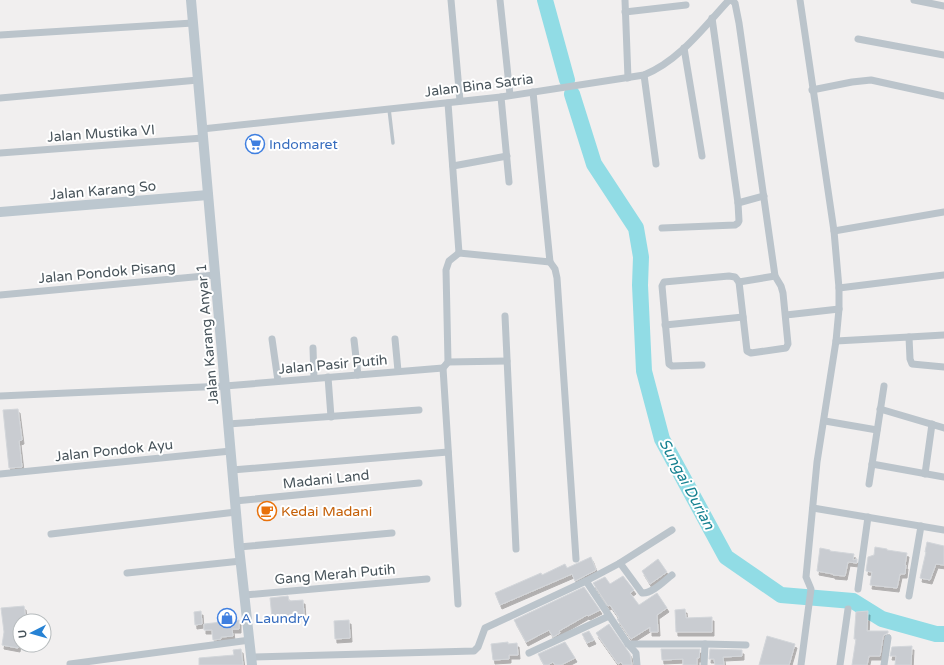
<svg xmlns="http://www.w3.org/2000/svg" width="944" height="665" font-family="'Varela Round',sans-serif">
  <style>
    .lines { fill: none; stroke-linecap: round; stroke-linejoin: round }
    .river { stroke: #91dce5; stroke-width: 16 }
    .building { fill: #c9ccd1; stroke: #d3d6da; filter: url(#shadow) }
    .lane { stroke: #bbc4cb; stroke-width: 3.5 }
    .street { stroke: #bbc4cb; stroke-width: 7 }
    .secondary { stroke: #bcc7cf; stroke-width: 10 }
    .labels { text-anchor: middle; stroke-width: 4; stroke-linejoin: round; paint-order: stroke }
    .street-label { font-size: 14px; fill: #48545b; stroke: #fff }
    .shop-label { font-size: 14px; fill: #366cbe; stroke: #fff; text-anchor: start }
    .food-label { font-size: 14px; fill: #c56008; stroke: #fff; text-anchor: start }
    .water-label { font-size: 15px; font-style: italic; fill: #168291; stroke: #fff }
  </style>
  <defs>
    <filter id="shadow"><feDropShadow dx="2" dy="4" stdDeviation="0" flood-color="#0004"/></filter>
  </defs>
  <rect width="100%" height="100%" fill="#f1efef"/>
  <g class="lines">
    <g class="river">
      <path d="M545 0 567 80"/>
      <path d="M572 94 594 164 636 228 641 257 640 285 644 371 662 439 726 557 781 595 853 601 882 619 936 634H944"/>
    </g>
  </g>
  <g class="building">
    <path d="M18 409 22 440 19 441 22 467 9 468 3 410Z"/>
    <path d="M927 542 944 546V565L936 564 930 580 920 578 926 552H925Z"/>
    <path d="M875 547 887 549V550L907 553 905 565H906L905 574H900L897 588 870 585 872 572 866 571 868 557 874 555Z"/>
    <path d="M820 548 830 550V551L854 554 853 560 857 559V563L848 562 845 576 833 575V574L817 571Z"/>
    <path d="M591 557 596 570 575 581 572 574 500 605 495 593 541 573 542 575 565 564 567 568Z"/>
    <path d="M658 559 667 572 650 584 642 571Z"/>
    <path d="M623 576 634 590 630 593 639 605 657 593 667 608 657 615 658 632H650V627L631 639 617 619 619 618 610 605 608 606 593 583 605 577 610 584Z"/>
    <path d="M584 587 600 610 588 616 587 615 559 631 560 633 553 637 549 630 526 642 514 620Z"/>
    <path d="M288 596 289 601 303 600 304 615 272 618 270 598Z"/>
    <path d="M24 606 26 621H20V636L18 648 2 645 4 632 1 608Z"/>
    <path d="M685 609 686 618 712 617V632H676L675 610Z"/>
    <path d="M201 611 202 624 195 625 194 612Z"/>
    <path d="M868 611 867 631H888V633L884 635 883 637 880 656H869L867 665H852L856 639H854L856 612Z"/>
    <path d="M239 620V629H232L233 636 221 637V639L213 640 212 630H204V624Z"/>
    <path d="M349 620 350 638 335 639 334 621Z"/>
    <path d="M609 624 630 654 632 665H623L621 662 618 664 596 633Z"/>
    <path d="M589 631 594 640 587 643 582 634Z"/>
    <path d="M767 636 795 644 789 665H759Z"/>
    <path d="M508 642V644L517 643 518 655H509V659L493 660 491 644Z"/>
    <path d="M565 642 575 658 561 665H555L553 662 548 665H544L538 654Z"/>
    <path d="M912 646 911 665H895L896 656H890L892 647Z"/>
    <path d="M241 649 243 665H199V658L234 655 233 650Z"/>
    <path d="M661 649H700L699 658H697V665H683V659L662 660Z"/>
    <path d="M710 649 742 650V656L723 657 724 665H715L714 659H709Z"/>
  </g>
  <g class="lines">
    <path class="lane" d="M389 109 393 143"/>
    <g class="street">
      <path d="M451 0 460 101"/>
      <path d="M500 0 510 95"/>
      <path d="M625 0 628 78"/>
      <path d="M731 0 735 3 739 23 775 276 781 286 783 293 788 344 786 348 751 353 747 351 739 282"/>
      <path d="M800 0 834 231 839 288V309L836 341 817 462 806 577 811 589 801 665"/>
      <path d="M914 0 944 6"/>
      <path d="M625 12 686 5"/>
      <path d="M0 35 193 23"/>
      <path d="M858 39 944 55"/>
      <path d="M684 48 702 156"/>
      <path d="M644 75 656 164"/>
      <path d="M812 90 852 82 871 80 944 96"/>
      <path d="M533 92 550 262 555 269 557 278 576 559"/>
      <path d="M501 97 509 182"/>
      <path d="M0 98 198 80"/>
      <path d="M448 103 459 253"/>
      <path d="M202 129 501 97 644 75C679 61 704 27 729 0"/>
      <path d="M0 153 203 138"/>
      <path d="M453 166 507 156"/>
      <path d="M738 203 764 196"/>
      <path d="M662 228 735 225 738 223 739 221 738 203 712 18"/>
      <path d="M834 231 944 212"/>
      <path d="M839 288 944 275"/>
      <path d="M0 295 215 275"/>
      <path d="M786 315 839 309"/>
      <path d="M505 316 516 549"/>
      <path d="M665 325 743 317"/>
      <path d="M909 337 944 335"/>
      <path d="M272 339 278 381"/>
      <path d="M395 339 398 371"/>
      <path d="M354 340 358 375"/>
      <path d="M836 341 909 337 910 359 912 364 944 367"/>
      <path d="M313 348 314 378"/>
      <path d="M448 362 507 361"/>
      <path d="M702 365 672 366 669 364 662 286 664 282 729 276 735 277 739 282 775 276"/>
      <path d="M328 377 331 417"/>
      <path d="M0 396 225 386 443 368"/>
      <path d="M880 409 944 428"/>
      <path d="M825 421 877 430"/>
      <path d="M228 424 419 410"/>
      <path d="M872 464 944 477"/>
      <path d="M232 470 448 452"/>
      <path d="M0 474 231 451"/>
      <path d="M925 474 932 424"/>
      <path d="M869 484 884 386"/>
      <path d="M235 501 419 483"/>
      <path d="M813 508 944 530"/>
      <path d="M51 534 236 512"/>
      <path d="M239 547 392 533"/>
      <path d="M620 563 672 530"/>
      <path d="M127 573 241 561"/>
      <path d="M586 581 620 563 642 593C652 594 664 581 672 575"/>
      <path d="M858 589 868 517"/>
      <path d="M245 595 427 579"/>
      <path d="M909 596 921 526"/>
      <path d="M458 604 443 368 448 362 446 270 449 261 459 253 550 262"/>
      <path d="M628 644H705L746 645"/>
      <path d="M529 653 609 616"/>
      <path d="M251 657 474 651 478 647 485 628 586 581 628 644 636 653 637 665"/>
      <path d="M70 664 250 640"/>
      <path d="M704 665 705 644"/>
      <path d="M840 665 848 609"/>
      <path d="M884 665 888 638"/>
    </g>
    <g class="secondary">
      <path d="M191 0 239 547 252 665"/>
      <path d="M0 212 208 195"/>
    </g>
  </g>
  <defs>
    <g id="supermarket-ring" transform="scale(1)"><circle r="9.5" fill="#fff" stroke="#3f7fe0" stroke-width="1.5"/><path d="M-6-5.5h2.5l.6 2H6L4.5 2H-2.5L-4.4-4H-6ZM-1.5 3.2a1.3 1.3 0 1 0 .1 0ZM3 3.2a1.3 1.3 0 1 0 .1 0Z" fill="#3f7fe0"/></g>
    <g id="cafe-ring" transform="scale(1)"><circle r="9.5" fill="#fff" stroke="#e8710a" stroke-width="1.5"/><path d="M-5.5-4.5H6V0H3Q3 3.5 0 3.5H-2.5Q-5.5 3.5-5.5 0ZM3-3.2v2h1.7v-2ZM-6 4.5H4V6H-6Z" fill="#e8710a"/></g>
    <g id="shop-ring" transform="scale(1)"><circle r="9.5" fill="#fff" stroke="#3f7fe0" stroke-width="1.5"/><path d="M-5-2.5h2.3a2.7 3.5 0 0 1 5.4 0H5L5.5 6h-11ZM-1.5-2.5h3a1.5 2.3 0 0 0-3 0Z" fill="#3f7fe0"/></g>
  </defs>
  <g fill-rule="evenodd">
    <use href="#supermarket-ring" x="255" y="144"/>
    <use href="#cafe-ring" x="267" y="511"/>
    <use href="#shop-ring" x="227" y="618"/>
  </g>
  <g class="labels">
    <g class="street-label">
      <text transform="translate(479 85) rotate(-7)" y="5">Jalan Bina Satria</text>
      <text transform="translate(101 133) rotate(-4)" y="5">Jalan Mustika VI</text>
      <text transform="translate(103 190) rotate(-5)" y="5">Jalan Karang So</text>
      <text transform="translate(107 272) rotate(-5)" y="5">Jalan Pondok Pisang</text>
      <text transform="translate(207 334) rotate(-95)" y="5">Jalan Karang Anyar 1</text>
      <text transform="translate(333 364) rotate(-5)" y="5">Jalan Pasir Putih</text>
      <text transform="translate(114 450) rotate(-6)" y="5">Jalan Pondok Ayu</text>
      <text transform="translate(326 479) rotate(-6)" y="5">Madani Land</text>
      <text transform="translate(335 574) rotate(-5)" y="5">Gang Merah Putih</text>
    </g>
    <g class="shop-label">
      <text x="269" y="149">Indomaret</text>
      <text x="241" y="623">A Laundry</text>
    </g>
    <g class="food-label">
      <text x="281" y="516">Kedai Madani</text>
    </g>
    <g class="water-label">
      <text transform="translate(687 484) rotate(62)" y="5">Sungai Durian</text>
    </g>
  </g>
  <g transform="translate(32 633) rotate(264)"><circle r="19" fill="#ffffff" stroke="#b6bbbd"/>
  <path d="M0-3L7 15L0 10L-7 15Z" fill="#2682d4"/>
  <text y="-6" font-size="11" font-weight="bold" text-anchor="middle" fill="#48545b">U</text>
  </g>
</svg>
